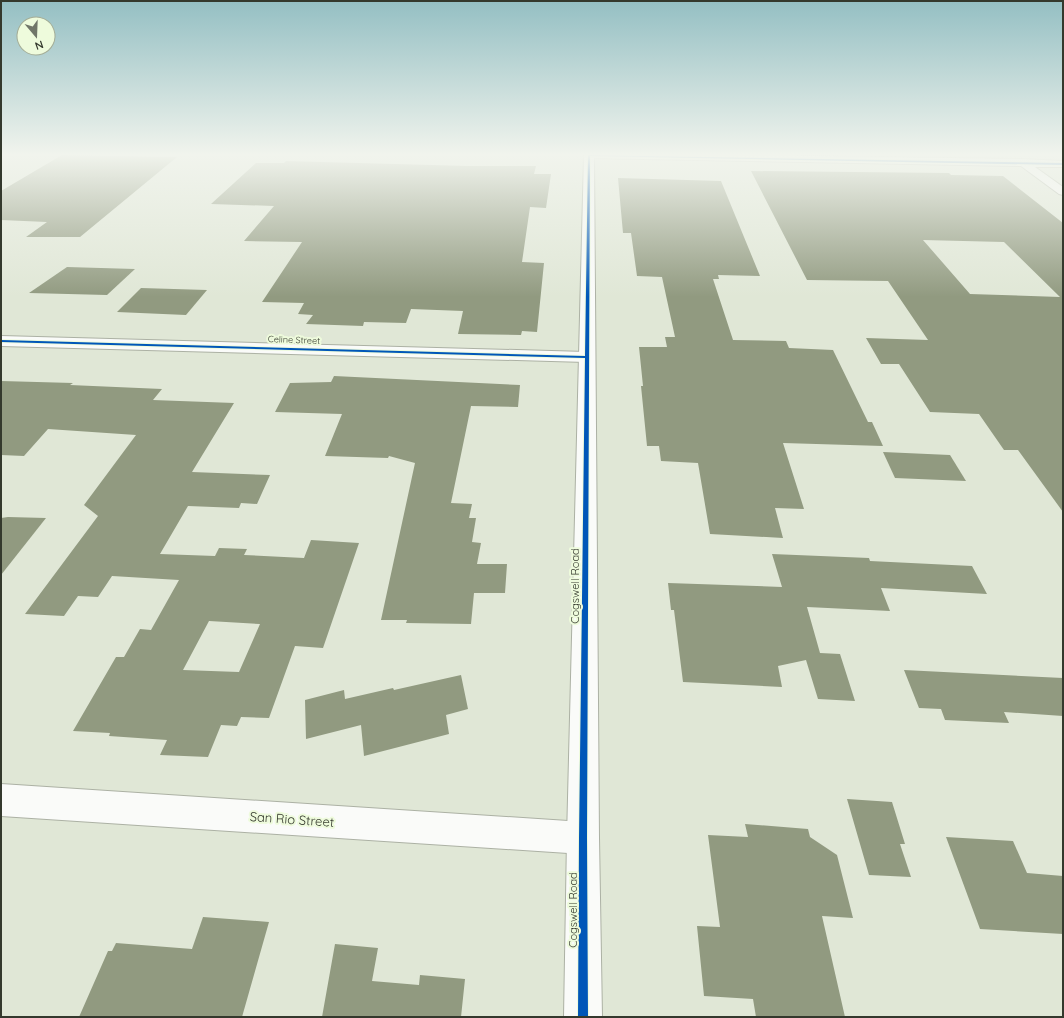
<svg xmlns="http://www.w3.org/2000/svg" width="1064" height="1018" font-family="Quicksand,sans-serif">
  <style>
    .building { fill: #919a80; fill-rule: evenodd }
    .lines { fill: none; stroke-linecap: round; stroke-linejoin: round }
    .street-casing { stroke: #acb1a4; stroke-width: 2 }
    .secondary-casing { stroke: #acb1a4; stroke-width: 2 }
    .street { fill: #fafbf9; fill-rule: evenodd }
    .secondary { fill: #fafbf9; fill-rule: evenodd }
    .cycleway-casing { stroke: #eefbdc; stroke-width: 2 }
    .cycleway { fill: #0057b8; fill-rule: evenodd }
    .labels { text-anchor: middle; stroke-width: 4; stroke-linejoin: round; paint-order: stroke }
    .far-street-label { font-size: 9px; fill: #34392d; stroke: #eefbdc }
    .street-label { font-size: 11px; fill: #34392d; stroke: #eefbdc }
    .near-street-label { font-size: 13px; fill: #34392d; stroke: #eefbdc }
  </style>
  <rect width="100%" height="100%" fill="#e0e7d6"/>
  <g class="building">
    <path d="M62 155 177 157 80 237H26L47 222 1 220V191Z"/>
    <path d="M286 161 468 166H536L534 174H551L546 208 530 207 522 262 544 263 537 332 522 331 521 335 458 334 463 311 411 309 406 323 364 322 363 326 306 324 313 315 298 314 304 303 262 302 302 242 244 241 274 206 211 204 256 163H284Z"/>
    <path d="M751 171 949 173 951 175 1003 176 1063 223V512L1018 450H1004L979 414 930 412 899 364H881L866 338 928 340 888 281 807 280ZM923 240 1004 242 1060 297 970 294Z"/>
    <path d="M618 178 721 181 760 276 718 275 719 279H713L733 340 786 341 789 348 833 350 868 422H872L883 446 783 443 804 509 775 508 783 538 710 534 698 463 661 461 659 446H647L641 386H643L639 347H667L665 337H675L662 277 637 276 631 233H623Z"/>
    <path d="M67 267 135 269 107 295 29 293Z"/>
    <path d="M141 288 207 290 186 315 117 312Z"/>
    <path d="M334 376 520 385 518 407 471 406 451 503 472 504 469 518H476L472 542 481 543 477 564H507L505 593H474L471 624 406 623 407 620H381L415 463 389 456 388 458 325 456 342 414 275 412 290 383 331 382Z"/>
    <path d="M1 381 73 383 70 385 162 389 153 400 234 403 192 472 270 475 257 504 241 503 239 508 188 506 160 554 215 556 219 548 247 549 244 555 304 558 311 540 359 543 323 648 295 646 269 718 241 717 237 726 221 725 208 757 160 755 167 740 109 736 110 733 73 731 116 657H124L140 629 151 630 179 580 112 576 98 597 78 596 64 616 25 614 98 516 84 505 136 435 48 429 24 456 1 455ZM209 621 260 624 239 672 183 670Z"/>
    <path d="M883 452 950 455 966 481 895 478Z"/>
    <path d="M8 517 46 518 1 575V518Z"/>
    <path d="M772 554 869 558 870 561 972 566 987 594 881 588 890 611 807 607 820 653 840 654 855 701 818 699 806 660 778 666 782 687 683 682 674 610H671L668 583 782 587Z"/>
    <path d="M904 670 1063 678V716L1004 712 1009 723 945 720 941 709 919 708Z"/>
    <path d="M461 675 468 709 446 715 449 734 364 756 361 725 306 739 305 700 344 690 345 699 393 688 394 690Z"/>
    <path d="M847 799 892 802 905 844H900L911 877 869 875Z"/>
    <path d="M745 824 808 829 810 837 837 855 853 918 822 916 845 1017H756L753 999 704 996 697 926 720 927 708 835 748 837Z"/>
    <path d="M946 837 1013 841 1027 873 1063 876V934L980 929Z"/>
    <path d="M203 917 269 922 242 1017H79L108 951H112L116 943 192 949Z"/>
    <path d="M335 944 378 948 372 981 419 985 420 975 465 979 461 1017H322Z"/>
  </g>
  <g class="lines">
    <g class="street-casing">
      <g id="street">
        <path d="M583 155H739L1022 159 1063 161V167H1035L1063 187V195L1059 194 1021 166 588 158Z"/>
        <path d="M1 336 586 352 592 353 594 357 592 361 586 362 1 346Z"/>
        <path d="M1 784 583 822 595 826 599 838 595 850 583 854 1 816Z"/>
      </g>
    </g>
    <g class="secondary-casing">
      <path id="secondary" d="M584 155H594L599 838 602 1017H564L567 838Z"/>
    </g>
    <use href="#street" class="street"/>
    <use href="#secondary" class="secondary"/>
    <g class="cycleway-casing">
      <path id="cycleway" d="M588 155 1063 163V165L590 156 587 838 588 1017H578L579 838 585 358 1 342V340L585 356Z"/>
    </g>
    <use href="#cycleway" class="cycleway"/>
  </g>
  <linearGradient id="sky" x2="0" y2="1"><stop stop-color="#94bfc3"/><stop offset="0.52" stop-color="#f1f4ed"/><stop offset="1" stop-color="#f1f4ed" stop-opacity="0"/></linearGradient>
  <rect width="1064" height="297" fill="url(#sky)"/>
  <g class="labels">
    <g class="far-street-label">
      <text transform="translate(294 340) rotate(2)" y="3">Celine Street</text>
    </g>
    <g class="street-label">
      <text transform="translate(575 586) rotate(-90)" y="4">Cogswell Road</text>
      <text transform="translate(573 910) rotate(-90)" y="4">Cogswell Road</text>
    </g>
    <g class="near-street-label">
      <text transform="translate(292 819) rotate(4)" y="5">San Rio Street</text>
    </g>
  </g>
  <rect width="1064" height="1018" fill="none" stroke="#34392d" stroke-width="4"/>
  <g transform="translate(36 36) rotate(161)"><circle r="19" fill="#eefbdc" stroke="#a4ad96"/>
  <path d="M0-3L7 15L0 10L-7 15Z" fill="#707668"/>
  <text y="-6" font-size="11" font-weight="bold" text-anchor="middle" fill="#34392d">N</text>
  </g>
</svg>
